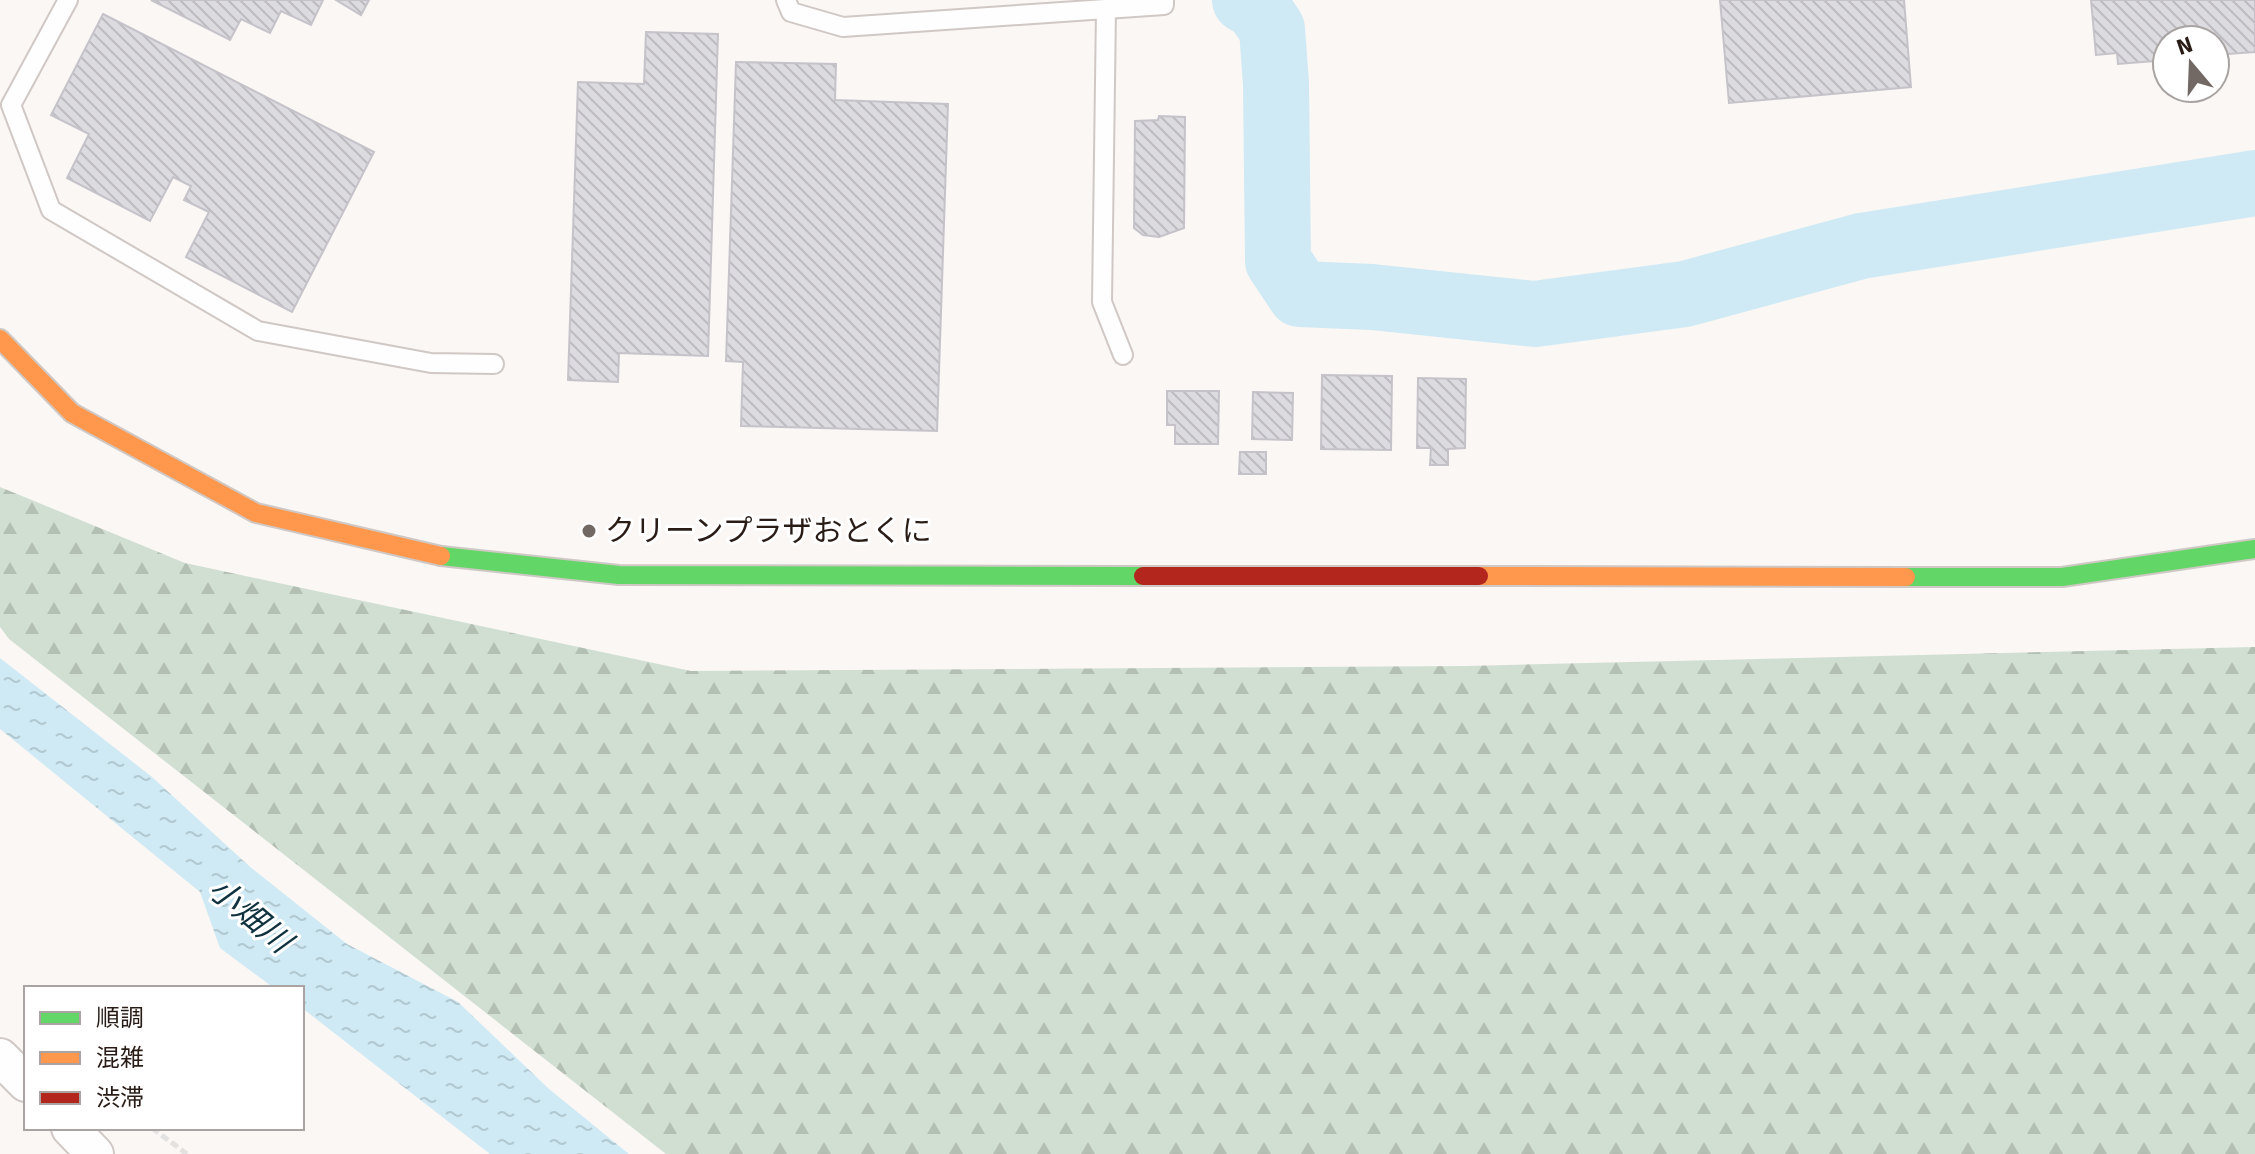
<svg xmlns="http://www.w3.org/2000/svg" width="2255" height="1154" font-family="Signika,'Noto Sans JP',sans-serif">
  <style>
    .forest { fill: url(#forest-firs) }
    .water { fill: url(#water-ripples) }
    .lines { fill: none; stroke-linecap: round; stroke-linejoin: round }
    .river { stroke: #cfeaf4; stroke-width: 66 }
    .building { fill: url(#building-back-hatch); stroke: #c5c3c9; stroke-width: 2 }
    .lane-casing { stroke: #d0c8c4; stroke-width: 22 }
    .street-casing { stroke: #d0c8c4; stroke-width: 40 }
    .fast-casing { stroke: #d0c8c4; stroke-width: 22 }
    .slow-casing { stroke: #d0c8c4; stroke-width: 22 }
    .jam-casing { stroke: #d0c8c4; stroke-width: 22 }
    .path { stroke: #e3e2e1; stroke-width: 5; stroke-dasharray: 8 4; stroke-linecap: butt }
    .lane { stroke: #fefefe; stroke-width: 18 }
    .street { stroke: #fefefe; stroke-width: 36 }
    .fast { stroke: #63d668; stroke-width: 18 }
    .slow { stroke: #ff974d; stroke-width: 18 }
    .jam { stroke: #b3261e; stroke-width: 18 }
    .poi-dot { fill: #726964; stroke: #fff; stroke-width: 3 }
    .labels { text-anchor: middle; stroke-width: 6; stroke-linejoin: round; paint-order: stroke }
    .poi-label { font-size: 30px; fill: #291c16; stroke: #fff; text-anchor: start }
    .water-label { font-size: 32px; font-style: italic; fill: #0f323e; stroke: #fff }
  </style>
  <defs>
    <pattern id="forest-firs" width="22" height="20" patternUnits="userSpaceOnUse" patternTransform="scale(2)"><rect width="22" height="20" fill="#d0dfd1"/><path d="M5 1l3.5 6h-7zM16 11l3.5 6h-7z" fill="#b3bfb3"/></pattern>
    <pattern id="water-ripples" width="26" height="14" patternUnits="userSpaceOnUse" patternTransform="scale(2)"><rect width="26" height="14" fill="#cfeaf4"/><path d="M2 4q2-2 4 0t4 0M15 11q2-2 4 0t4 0" fill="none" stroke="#b2c8d0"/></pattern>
    <pattern id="building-back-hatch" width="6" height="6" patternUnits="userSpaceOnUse" patternTransform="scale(2)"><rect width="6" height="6" fill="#dcdbe0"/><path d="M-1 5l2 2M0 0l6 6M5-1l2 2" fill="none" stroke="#bdbbbf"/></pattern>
  </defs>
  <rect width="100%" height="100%" fill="#faf7f5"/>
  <path class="forest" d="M0 487 185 563 691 671 1466 666 2255 647V1154H666L9 639 0 627Z"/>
  <path class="water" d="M0 658 152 777 249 866 347 944 458 1002 549 1089 629 1154H490L302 1008V988H274L220 948 200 892 0 729Z"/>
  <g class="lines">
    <path class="river" d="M1245 0 1257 7 1272 29 1276 84 1278 261 1300 294 1372 297 1535 314 1685 294 1861 246 2255 183"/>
  </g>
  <g class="building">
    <path d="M151 0H323L311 25 281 11 270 33 241 19 230 40Z"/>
    <path d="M336 0H369L361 15Z"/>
    <path d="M1720 0H1904L1911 87 1729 103Z"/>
    <path d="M2091 0H2255V52L2215 55V40H2167V60L2118 64 2117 53 2096 55Z"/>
    <path d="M103 14 374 152 292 312 186 257 209 212 184 200 191 186 173 177 150 221 67 178 89 134 51 115Z"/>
    <path d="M646 32 718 34 708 356 619 353 618 382 568 380 578 82 644 84Z"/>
    <path d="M736 62 836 64 835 100 948 104 937 431 741 426 743 362 726 361Z"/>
    <path d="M1159 116 1185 117 1184 228 1159 237 1143 235 1134 228 1135 121 1158 120Z"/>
    <path d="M1322 375 1392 376 1391 450 1321 449Z"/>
    <path d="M1418 378 1466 379 1465 448 1448 449V465H1430L1431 448H1417Z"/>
    <path d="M1167 391H1219L1218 444H1175V425H1167Z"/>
    <path d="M1253 392 1293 393 1292 440 1252 439Z"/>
    <path d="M1240 452H1266V474H1239Z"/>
  </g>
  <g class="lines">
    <g class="lane-casing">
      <g id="lane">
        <path d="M68 0 11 105 51 210 258 331 431 363 494 364"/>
        <path d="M786 0 791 12 843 27 1164 5V0"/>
        <path d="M1106 9 1102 302 1123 355"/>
      </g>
    </g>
    <g class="street-casing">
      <g id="street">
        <path d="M0 1057 26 1083"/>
        <path d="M70 1128 95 1154"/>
      </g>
    </g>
    <g class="fast-casing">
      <g id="fast">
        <path d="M441 556 619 575 1143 576"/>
        <path d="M1906 577H2062L2255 549"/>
      </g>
    </g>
    <g class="slow-casing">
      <g id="slow">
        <path d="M0 339 72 413 256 513 441 556"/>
        <path d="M1479 576 1906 577"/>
      </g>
    </g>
    <g class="jam-casing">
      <path id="jam" d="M1143 576H1479"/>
    </g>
    <path class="path" d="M152 1128 187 1154"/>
    <use href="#lane" class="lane"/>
    <use href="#street" class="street"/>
    <use href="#fast" class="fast"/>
    <use href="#slow" class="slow"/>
    <use href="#jam" class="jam"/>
  </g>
  <circle class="poi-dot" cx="589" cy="531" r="8"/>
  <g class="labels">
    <g class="poi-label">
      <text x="605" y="541">クリーンプラザおとくに</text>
    </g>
    <g class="water-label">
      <text transform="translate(250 915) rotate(40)" y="11">小畑川</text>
    </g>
  </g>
  <rect x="24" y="986" width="280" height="144" fill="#ffffff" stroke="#a9a4a2" stroke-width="2"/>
  <rect x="40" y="1012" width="40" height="12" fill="#63d668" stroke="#a9a4a2" stroke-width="2"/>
  <text x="96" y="1026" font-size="24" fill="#291c16">順調</text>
  <rect x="40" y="1052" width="40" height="12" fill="#ff974d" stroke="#a9a4a2" stroke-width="2"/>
  <text x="96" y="1066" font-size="24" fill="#291c16">混雑</text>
  <rect x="40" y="1092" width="40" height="12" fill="#b3261e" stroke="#a9a4a2" stroke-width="2"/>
  <text x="96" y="1106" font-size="24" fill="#291c16">渋滞</text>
  <g transform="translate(2191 64) rotate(341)"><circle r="38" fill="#ffffff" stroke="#a9a4a2" stroke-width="2"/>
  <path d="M0-6L14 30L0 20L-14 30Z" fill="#726964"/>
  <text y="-12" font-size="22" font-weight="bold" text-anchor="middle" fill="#291c16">N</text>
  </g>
</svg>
